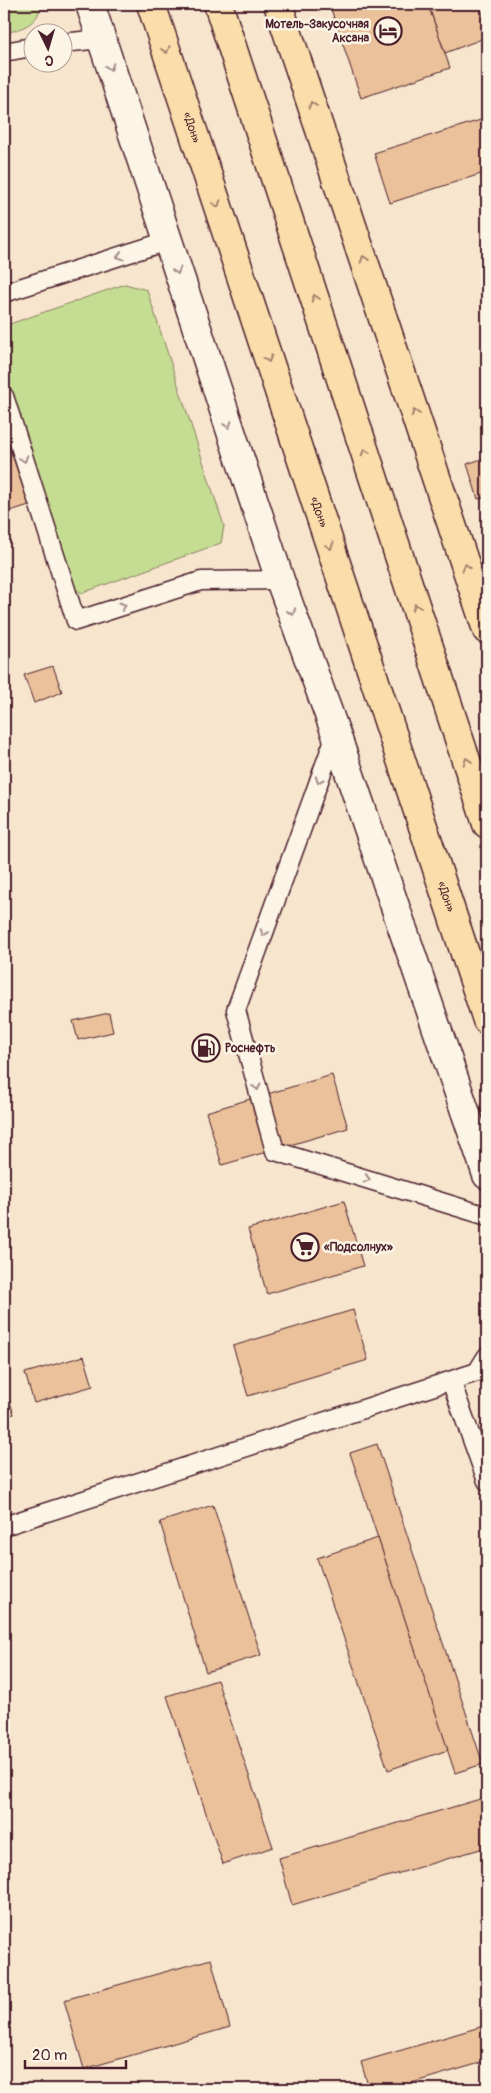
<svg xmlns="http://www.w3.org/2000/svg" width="491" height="2093" font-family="Pangolin,sans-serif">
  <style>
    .green { fill: #c5dd93; stroke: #887e5f }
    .building { fill: #eac19a; stroke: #4a1f2b }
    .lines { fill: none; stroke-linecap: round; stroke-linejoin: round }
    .service-casing { stroke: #4a1f2b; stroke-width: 21 }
    .secondary-casing { stroke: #4a1f2b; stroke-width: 31 }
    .trunk-casing { stroke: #4a1f2b; stroke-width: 31 }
    .service { stroke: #fcf5e5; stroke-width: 18 }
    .secondary { stroke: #fcf5e5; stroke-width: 28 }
    .trunk { stroke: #f9deab; stroke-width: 28 }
    .oneway { stroke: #a27e6b }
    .oneway2 { stroke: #a38a88 }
    .labels { text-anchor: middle; stroke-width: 5; stroke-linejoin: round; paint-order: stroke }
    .poi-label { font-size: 12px; font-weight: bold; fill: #4a1f2b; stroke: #fcf5e5; text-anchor: start }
    .street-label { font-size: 12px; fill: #4a1f2b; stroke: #fcf5e5 }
  </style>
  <rect width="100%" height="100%" fill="#f7e5ce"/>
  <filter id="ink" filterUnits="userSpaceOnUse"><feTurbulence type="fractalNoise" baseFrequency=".02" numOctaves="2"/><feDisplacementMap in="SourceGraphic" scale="10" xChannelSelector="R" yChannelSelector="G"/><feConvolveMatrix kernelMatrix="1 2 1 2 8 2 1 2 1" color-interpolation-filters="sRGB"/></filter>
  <g filter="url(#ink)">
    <g class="green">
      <path d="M4 4H42C36 26 24 27 4 34Z"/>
      <path d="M125 284 147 290 224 526 221 543 82 593 62 583 4 415V326Z"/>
    </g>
    <g class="building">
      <path d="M346 4H428L450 68 361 98 331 9Z"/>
      <path d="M428 4H479L487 26V37L445 53Z"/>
      <path d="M487 118V172L390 203 374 153Z"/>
      <path d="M7 439 29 505 4 513V441Z"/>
      <path d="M487 457V497L478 499 467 464Z"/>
      <path d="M53 666 62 692 34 703 24 675Z"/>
      <path d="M109 1013 113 1032 78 1040 73 1021Z"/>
      <path d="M332 1075 348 1128 222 1165 206 1112Z"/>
      <path d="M344 1201 363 1266 267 1294 248 1229Z"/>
      <path d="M353 1310 368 1360 248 1396 233 1346Z"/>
      <path d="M84 1356 93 1386 34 1403 25 1373Z"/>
      <path d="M4 1384 14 1414 4 1417Z"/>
      <path d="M377 1444 483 1764 455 1773 350 1453Z"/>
      <path d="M213 1505 261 1655 206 1672 160 1522Z"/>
      <path d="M378 1538 448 1750 388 1770 317 1558Z"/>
      <path d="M217 1680 273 1847 223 1864 167 1696Z"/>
      <path d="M487 1797V1847L292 1905 279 1858Z"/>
      <path d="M211 1959 230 2027 84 2069 64 2000Z"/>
      <path d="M487 2025V2061L391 2089H369L361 2062Z"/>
    </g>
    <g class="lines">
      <g class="service-casing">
        <g id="service">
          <path d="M62 43 101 39"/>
          <path d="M4 52 32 47"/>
          <path d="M4 293 167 241"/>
          <path d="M4 396 76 621 201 581 280 580"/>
          <path d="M336 734 236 1010 275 1151 487 1216"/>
          <path d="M451 1381 487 1481"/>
          <path d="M4 1526 477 1372 487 1356"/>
        </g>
      </g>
      <g class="secondary-casing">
        <path id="secondary" d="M90 4 280 580 336 734 487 1175"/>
      </g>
      <g class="trunk-casing">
        <g id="trunk">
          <path id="s1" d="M151 4 487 1020"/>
          <path d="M218 4 487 824"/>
          <path d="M278 4 487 630"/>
        </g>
      </g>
      <use href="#service" class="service"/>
      <use href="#secondary" class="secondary"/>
      <use href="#trunk" class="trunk"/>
    </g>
    <defs><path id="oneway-chevron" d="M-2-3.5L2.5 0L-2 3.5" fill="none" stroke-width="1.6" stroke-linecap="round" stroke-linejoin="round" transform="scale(1.25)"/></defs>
    <g class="oneway">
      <use href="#oneway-chevron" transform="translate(166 50) rotate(72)"/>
      <use href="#oneway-chevron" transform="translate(312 105) rotate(-108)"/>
      <use href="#oneway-chevron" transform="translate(217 204) rotate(72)"/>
      <use href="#oneway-chevron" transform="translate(364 259) rotate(-108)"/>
      <use href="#oneway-chevron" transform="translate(315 298) rotate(-108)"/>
      <use href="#oneway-chevron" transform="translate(268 359) rotate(72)"/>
      <use href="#oneway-chevron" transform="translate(415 413) rotate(-108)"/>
      <use href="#oneway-chevron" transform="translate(365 452) rotate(-108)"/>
      <use href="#oneway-chevron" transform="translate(330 546) rotate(72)"/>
      <use href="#oneway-chevron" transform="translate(466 567) rotate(-108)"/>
      <use href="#oneway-chevron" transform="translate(416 607) rotate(-108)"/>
      <use href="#oneway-chevron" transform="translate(467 761) rotate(-108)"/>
    </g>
    <g class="oneway2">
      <use href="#oneway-chevron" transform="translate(110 67) rotate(72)"/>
      <use href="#oneway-chevron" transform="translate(120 256) rotate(162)"/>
      <use href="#oneway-chevron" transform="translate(177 271) rotate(72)"/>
      <use href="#oneway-chevron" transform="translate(228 425) rotate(72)"/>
      <use href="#oneway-chevron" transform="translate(24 459) rotate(72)"/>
      <use href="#oneway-chevron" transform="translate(123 606) rotate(-17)"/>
      <use href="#oneway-chevron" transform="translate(292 612) rotate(70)"/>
      <use href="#oneway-chevron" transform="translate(319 780) rotate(110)"/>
      <use href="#oneway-chevron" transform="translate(264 933) rotate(110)"/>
      <use href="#oneway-chevron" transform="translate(257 1087) rotate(74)"/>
      <use href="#oneway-chevron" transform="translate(367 1179) rotate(17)"/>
    </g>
  </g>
  <defs>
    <g id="hotel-ring" transform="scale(1.4375)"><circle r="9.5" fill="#fcf5e5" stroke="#4a1f2b" stroke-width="1.5"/><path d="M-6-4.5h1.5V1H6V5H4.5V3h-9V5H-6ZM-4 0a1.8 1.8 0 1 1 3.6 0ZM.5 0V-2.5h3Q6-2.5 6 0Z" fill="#4a1f2b"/></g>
    <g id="fuel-ring" transform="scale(1.4375)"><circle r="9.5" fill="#fcf5e5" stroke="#4a1f2b" stroke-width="1.5"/><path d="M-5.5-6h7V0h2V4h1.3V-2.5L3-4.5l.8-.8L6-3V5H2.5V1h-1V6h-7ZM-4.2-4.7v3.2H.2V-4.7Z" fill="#4a1f2b"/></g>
    <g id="supermarket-ring" transform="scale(1.4375)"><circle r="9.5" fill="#fcf5e5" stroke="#4a1f2b" stroke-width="1.5"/><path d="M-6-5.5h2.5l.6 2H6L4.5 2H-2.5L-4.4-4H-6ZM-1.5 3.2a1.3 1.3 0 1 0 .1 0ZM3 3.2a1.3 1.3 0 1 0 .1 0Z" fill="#4a1f2b"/></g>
  </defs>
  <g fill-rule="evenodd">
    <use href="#hotel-ring" x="388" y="31"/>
    <use href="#fuel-ring" x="206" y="1048"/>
    <use href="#supermarket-ring" x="305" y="1247"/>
  </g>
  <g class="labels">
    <g class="poi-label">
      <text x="369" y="28" text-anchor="end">Мотель-Закусочная<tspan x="369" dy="14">Аксана</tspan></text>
      <text x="225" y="1052">Роснефть</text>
      <text x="324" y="1251">«Подсолнух»</text>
    </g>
    <g class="street-label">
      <text dy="4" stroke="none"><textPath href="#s1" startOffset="130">«Дон»</textPath></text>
      <text dy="4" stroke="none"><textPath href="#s1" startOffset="535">«Дон»</textPath></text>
      <text dy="4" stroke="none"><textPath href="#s1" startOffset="940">«Дон»</textPath></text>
    </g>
  </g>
  <rect width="491" height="2093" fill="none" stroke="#fcf5e5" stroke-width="20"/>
  <rect x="10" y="10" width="471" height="2073" fill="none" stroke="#4a1f2b" stroke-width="2" filter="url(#ink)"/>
  <g transform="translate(48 48) rotate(175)"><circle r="24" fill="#fcf5e5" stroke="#b59f9b"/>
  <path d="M0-4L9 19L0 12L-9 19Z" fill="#4a1f2b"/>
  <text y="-8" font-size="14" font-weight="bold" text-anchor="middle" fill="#4a1f2b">С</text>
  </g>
  <path d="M25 2060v8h101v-8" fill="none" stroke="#4a1f2b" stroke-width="2.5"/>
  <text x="32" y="2060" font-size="15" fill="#4a1f2b" stroke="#fcf5e5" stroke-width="4" paint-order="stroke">20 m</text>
</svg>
